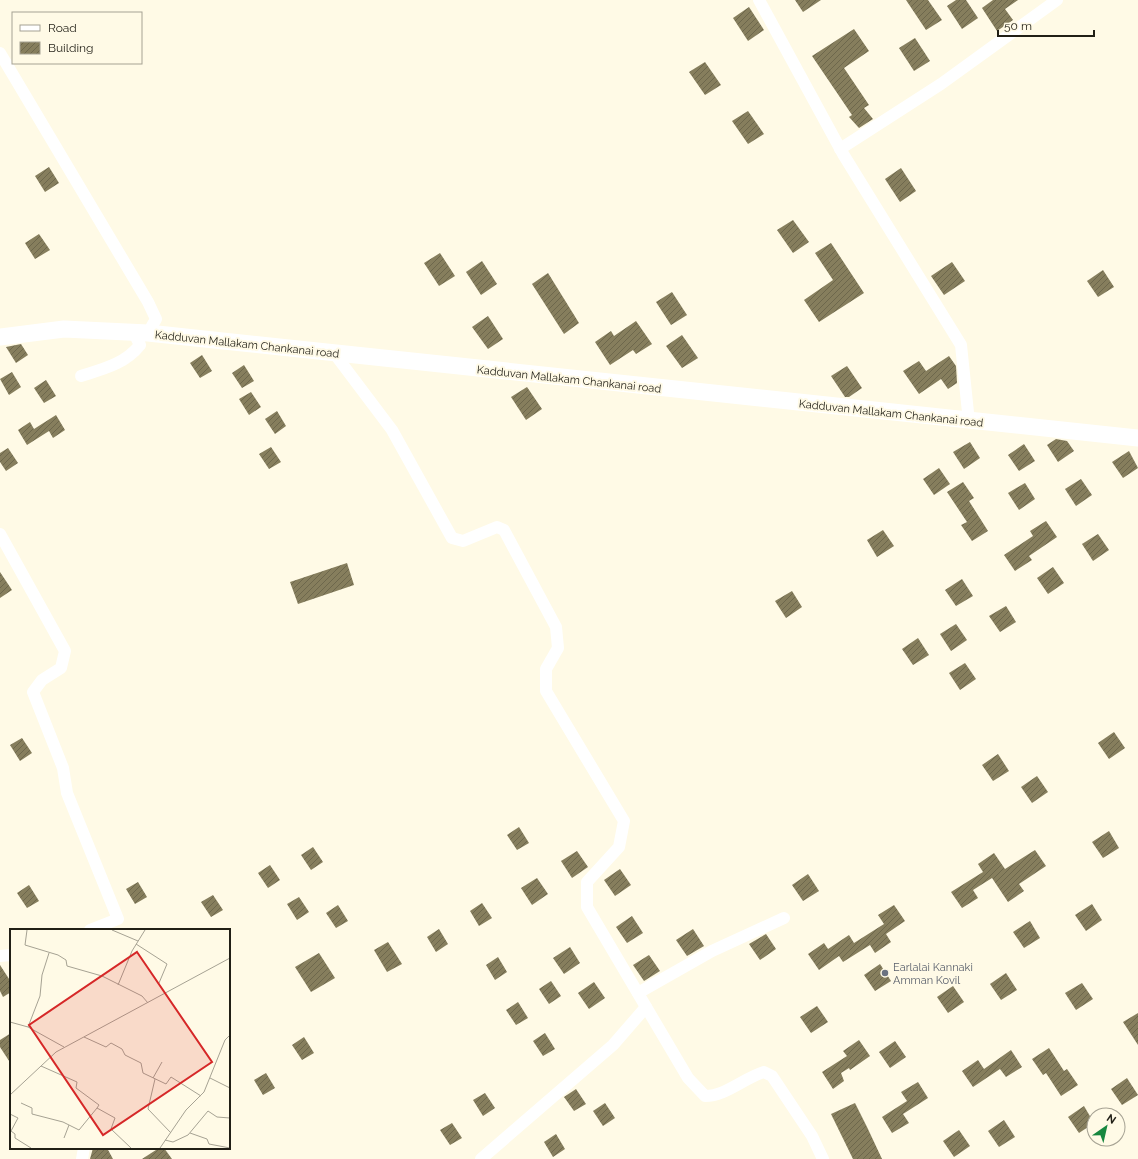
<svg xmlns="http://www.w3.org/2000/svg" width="1138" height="1159" font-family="Raleway,sans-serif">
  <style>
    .building { fill: url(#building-hatch) }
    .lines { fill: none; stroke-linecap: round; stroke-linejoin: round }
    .street { stroke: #fff; stroke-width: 12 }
    .secondary { stroke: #fff; stroke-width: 17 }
    .worship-dot { fill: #6b7280; stroke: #fffae6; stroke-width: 1.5 }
    .labels { text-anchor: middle; stroke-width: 4; stroke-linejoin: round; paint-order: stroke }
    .street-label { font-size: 11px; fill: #211f16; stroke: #fffae6 }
    .worship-label { font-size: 11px; fill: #5b616d; stroke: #fffae6; text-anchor: start }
    .inset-road { fill: none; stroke: #a6a293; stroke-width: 1 }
    .view { fill: #d62828; fill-opacity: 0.15; stroke: #d62828; stroke-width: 2 }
    .inset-edge { fill: none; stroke: #211f16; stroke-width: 2 }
  </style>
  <defs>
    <pattern id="building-hatch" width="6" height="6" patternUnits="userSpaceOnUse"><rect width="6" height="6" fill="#867e5d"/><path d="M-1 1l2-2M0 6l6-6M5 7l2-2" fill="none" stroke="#6d674c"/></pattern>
  </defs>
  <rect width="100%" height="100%" fill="#fffae6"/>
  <g class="building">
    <path d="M795 0H821L803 12Z"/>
    <path d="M906 0H928L942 20 926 30Z"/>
    <path d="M956 0H966L978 18 962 29 947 6Z"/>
    <path d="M993 0H1018L1005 9 1013 20 997 31 982 8Z"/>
    <path d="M749 7 764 30 748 41 733 18Z"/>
    <path d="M854 29 869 51 844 68 869 105 864 108 873 119 859 128 849 117 852 115 812 56Z"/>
    <path d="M915 38 930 61 914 71 899 48Z"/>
    <path d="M705 62 721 85 705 95 689 72Z"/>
    <path d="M748 111 764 134 748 144 732 121Z"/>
    <path d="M49 167 59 183 45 192 35 176Z"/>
    <path d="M901 168 916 191 900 202 885 179Z"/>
    <path d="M793 220 809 242 793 253 777 230Z"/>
    <path d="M39 234 50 250 35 259 25 243Z"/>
    <path d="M831 243 864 293 819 322 804 300 833 280 815 253Z"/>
    <path d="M440 253 455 276 439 286 424 263Z"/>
    <path d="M482 261 497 284 481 295 466 272Z"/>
    <path d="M952 262 965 281 944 295 931 276Z"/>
    <path d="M1103 270 1114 287 1098 297 1087 281Z"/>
    <path d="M548 273 579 323 564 334 532 284Z"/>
    <path d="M672 292 687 315 671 325 656 302Z"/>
    <path d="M488 316 503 339 488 349 472 327Z"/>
    <path d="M636 321 652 344 636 354 633 350 610 365 595 342 611 331 614 336Z"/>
    <path d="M682 335 698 358 682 368 666 346Z"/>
    <path d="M21 344 28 355 16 363 6 347Z"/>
    <path d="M202 355 212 371 200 378 190 363Z"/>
    <path d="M949 356 956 366 957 383 948 389 941 379 919 394 903 371 919 361 926 371Z"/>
    <path d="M244 365 254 381 242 388 232 373Z"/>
    <path d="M847 366 862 388 849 397H845L831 376Z"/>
    <path d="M12 372 21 387 9 395 0 379Z"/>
    <path d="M46 380 56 396 44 403 34 388Z"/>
    <path d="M527 387 542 409 526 420 511 397Z"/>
    <path d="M251 392 261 407 249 415 239 399Z"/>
    <path d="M277 411 286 426 275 434 265 419Z"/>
    <path d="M56 415 65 430 53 438 49 431 27 445 18 430 30 422 34 429Z"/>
    <path d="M1056 439 1067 441 1074 451 1058 462 1047 445Z"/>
    <path d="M970 442 980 458 964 469 953 452Z"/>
    <path d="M1024 444 1035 461 1019 471 1008 455Z"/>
    <path d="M271 447 281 462 269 469 259 454Z"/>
    <path d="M8 448 18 463 6 471 0 462V453Z"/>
    <path d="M1129 451 1138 468 1123 478 1112 462Z"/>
    <path d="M939 468 950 484 934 495 923 479Z"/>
    <path d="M1081 479 1092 495 1076 506 1065 489Z"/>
    <path d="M963 482 974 498 969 501 988 531 972 541 961 525 967 522 947 492Z"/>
    <path d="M1025 483 1035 499 1019 510 1008 493Z"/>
    <path d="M1046 521 1057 537 1029 556 1032 560 1015 571 1004 555 1033 536 1030 531Z"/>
    <path d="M883 530 894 546 877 557 867 540Z"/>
    <path d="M1098 534 1109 550 1093 561 1082 544Z"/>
    <path d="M347 563 354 585 298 604 290 582Z"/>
    <path d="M1053 567 1064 583 1048 594 1037 578Z"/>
    <path d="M0 572 12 590 0 598Z"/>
    <path d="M962 579 973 596 956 606 945 590Z"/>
    <path d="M792 591 802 607 786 618 775 601Z"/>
    <path d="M1006 606 1016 622 1000 632 989 616Z"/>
    <path d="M956 624 967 640 951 651 940 634Z"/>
    <path d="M918 638 929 655 913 665 902 649Z"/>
    <path d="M965 663 976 679 960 690 949 673Z"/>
    <path d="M1114 732 1125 748 1109 759 1098 743Z"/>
    <path d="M22 738 32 753 20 761 10 745Z"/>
    <path d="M998 754 1009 771 993 781 982 765Z"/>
    <path d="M1037 776 1048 792 1032 803 1021 787Z"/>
    <path d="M519 827 529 843 517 850 507 835Z"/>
    <path d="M1109 831 1119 848 1103 858 1092 842Z"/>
    <path d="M313 847 323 862 311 870 301 855Z"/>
    <path d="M1035 850 1046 866 1019 884 1024 891 1008 902 992 878 973 890 978 898 962 908 951 892 983 872 978 864 994 853 1005 869Z"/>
    <path d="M577 851 588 867 572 878 561 861Z"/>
    <path d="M270 865 280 880 268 888 258 873Z"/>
    <path d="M620 869 631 885 615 896 604 880Z"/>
    <path d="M808 874 819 891 803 901 792 885Z"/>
    <path d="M537 878 548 894 532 905 521 888Z"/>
    <path d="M138 882 147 897 135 904 126 889Z"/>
    <path d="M29 885 39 901 27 908 17 893Z"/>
    <path d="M213 895 223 910 211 917 201 902Z"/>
    <path d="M299 897 309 912 297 920 287 904Z"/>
    <path d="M482 903 492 918 479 926 470 911Z"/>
    <path d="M1092 904 1102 920 1086 931 1075 915Z"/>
    <path d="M338 905 348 921 336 928 326 913Z"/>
    <path d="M894 905 905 921 886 934 891 942 875 953 870 945 843 962 839 956 819 970 808 954 824 943 828 949 849 935 854 943 884 924 878 915Z"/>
    <path d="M632 916 643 933 627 943 616 927Z"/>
    <path d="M1030 921 1040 938 1024 948 1013 932Z"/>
    <path d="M439 929 448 944 436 952 427 937Z"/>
    <path d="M693 929 704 946 687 956 676 940Z"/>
    <path d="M766 934 776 949 760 960 749 944Z"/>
    <path d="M388 942 402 964 387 972 374 950Z"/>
    <path d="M570 947 580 963 564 974 553 958Z"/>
    <path d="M319 953 335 978 311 992 295 967Z"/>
    <path d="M649 955 660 971 644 981 633 965Z"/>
    <path d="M498 957 507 972 495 980 486 965Z"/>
    <path d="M880 964 891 981 875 991 864 975Z"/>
    <path d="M0 965 11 982V992L3 997 0 991Z"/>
    <path d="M1006 973 1017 990 1001 1000 990 984Z"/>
    <path d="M551 981 561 996 549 1004 539 989Z"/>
    <path d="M594 982 605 998 589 1009 578 993Z"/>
    <path d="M1082 983 1093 999 1076 1010 1065 993Z"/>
    <path d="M953 986 964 1002 948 1013 937 997Z"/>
    <path d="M518 1002 528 1018 516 1025 506 1010Z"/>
    <path d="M817 1006 828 1022 811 1033 800 1017Z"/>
    <path d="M1138 1013V1045L1123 1022Z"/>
    <path d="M11 1033V1064L0 1047V1040Z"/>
    <path d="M545 1033 555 1049 543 1056 533 1041Z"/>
    <path d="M304 1037 314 1053 302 1060 292 1045Z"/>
    <path d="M859 1040 870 1056 850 1070 849 1068 841 1073 844 1081 833 1089 822 1072 847 1056 843 1051Z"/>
    <path d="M895 1041 906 1057 890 1068 879 1052Z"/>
    <path d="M1049 1048 1064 1071 1067 1069 1078 1085 1061 1096 1046 1073 1043 1075 1032 1059Z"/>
    <path d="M1011 1050 1022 1067 1006 1077 1000 1069 973 1087 962 1071 978 1060 984 1069Z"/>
    <path d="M266 1073 275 1088 263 1095 254 1080Z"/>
    <path d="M1127 1078 1138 1095 1122 1105 1111 1089Z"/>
    <path d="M918 1082 928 1098 903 1114 909 1123 892 1133 882 1117 907 1101 901 1092Z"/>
    <path d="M576 1089 586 1104 574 1111 564 1097Z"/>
    <path d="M485 1093 495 1108 483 1116 473 1100Z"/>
    <path d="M605 1103 615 1118 603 1126 593 1111Z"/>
    <path d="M855 1103 867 1127 882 1159H853L831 1114Z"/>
    <path d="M1084 1106 1094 1123 1079 1133 1068 1117Z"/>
    <path d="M1004 1120 1015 1137 999 1147 988 1131Z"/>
    <path d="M452 1123 462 1138 450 1145 440 1130Z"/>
    <path d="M959 1130 970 1146 954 1157 943 1141Z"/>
    <path d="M556 1134 565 1149 553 1157 544 1142Z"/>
    <path d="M93 1148H107L113 1159H90Z"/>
    <path d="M159 1148H164L172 1159H142Z"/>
  </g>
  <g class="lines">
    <g class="street">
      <path d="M759 0 843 154 961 345 969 422"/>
      <path d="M0 53 148 302 156 319 148 333"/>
      <path d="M840 149 941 84 1057 0"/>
      <path d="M334 353 392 430 452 538 463 541 497 527 504 530 556 627 558 648 546 669V691L624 821 619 847 587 882V907L688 1078 705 1096C726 1096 744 1078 764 1072L772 1076 812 1136 823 1159"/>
      <path d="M81 376C103 369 125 364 140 345L134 333"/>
      <path d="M0 534 65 651 61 668 42 680 33 692 63 768 67 793 118 919 90 930"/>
      <path d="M0 956 11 955"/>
      <path d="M638 993 712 951 784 918"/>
      <path d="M82 1159 84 1148"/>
      <path d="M481 1159 613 1045 646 1007"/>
    </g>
    <path class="secondary" d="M0 337 64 329 148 333 1138 438"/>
  </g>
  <circle class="worship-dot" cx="885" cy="973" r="4"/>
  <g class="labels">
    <g class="street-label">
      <text transform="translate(247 344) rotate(6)" y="4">Kadduvan Mallakam Chankanai road</text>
      <text transform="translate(569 379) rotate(6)" y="4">Kadduvan Mallakam Chankanai road</text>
      <text transform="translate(891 413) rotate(6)" y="4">Kadduvan Mallakam Chankanai road</text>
    </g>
    <g class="worship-label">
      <text x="893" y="971">Earlalai Kannaki<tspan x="893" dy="13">Amman Kovil</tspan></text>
    </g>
  </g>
  <g transform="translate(10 929)">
    <rect width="220" height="220" fill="#fffae6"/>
    <path class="inset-road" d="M17 1 15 16 48 26 56 31 57 37 92 47 132 67 138 74M102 1 128 12M126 15 157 35 149 54M108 56 122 22 135 1M0 93 18 98 54 118M18 98 30 67 32 46 39 24M74 108 96 118 101 114 112 120 115 126 131 134 133 144 156 155 161 148 191 167M31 137 67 153 66 159 89 176 87 179 105 189 101 200 121 219M143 149 152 133M200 149 220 159M145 150 138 180 161 204M0 166 46 123 220 29M11 174 22 179V185L53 193 69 201 87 179M0 185 8 189 1 202 5 205V209L21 219M180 204 197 210 199 215 220 219M54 209 59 196M155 211 163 213 178 206 198 182 207 188 220 189M150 219 176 181 194 163 215 111 220 106"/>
    <path class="view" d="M127 23 202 133 93 206 19 96Z"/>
    <rect width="220" height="220" class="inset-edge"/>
  </g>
  <rect x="12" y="12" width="130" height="52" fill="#fffae6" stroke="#a6a293"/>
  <rect x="20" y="25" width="20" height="6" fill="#ffffff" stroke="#a6a293"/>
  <text x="48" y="32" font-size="12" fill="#211f16">Road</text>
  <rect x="20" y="42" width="20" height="12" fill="url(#building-hatch)" stroke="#a6a293"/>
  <text x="48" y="52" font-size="12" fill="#211f16">Building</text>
  <g transform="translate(1106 1127) rotate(34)"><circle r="19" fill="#fffae6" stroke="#a6a293"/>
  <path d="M0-3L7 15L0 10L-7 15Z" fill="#17873f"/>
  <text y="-6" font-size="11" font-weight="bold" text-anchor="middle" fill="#211f16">N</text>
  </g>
  <path d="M998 30v6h96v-6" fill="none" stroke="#211f16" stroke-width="2"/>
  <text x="1004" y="30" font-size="12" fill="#211f16" stroke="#fffae6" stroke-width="3" paint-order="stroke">50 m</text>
</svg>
